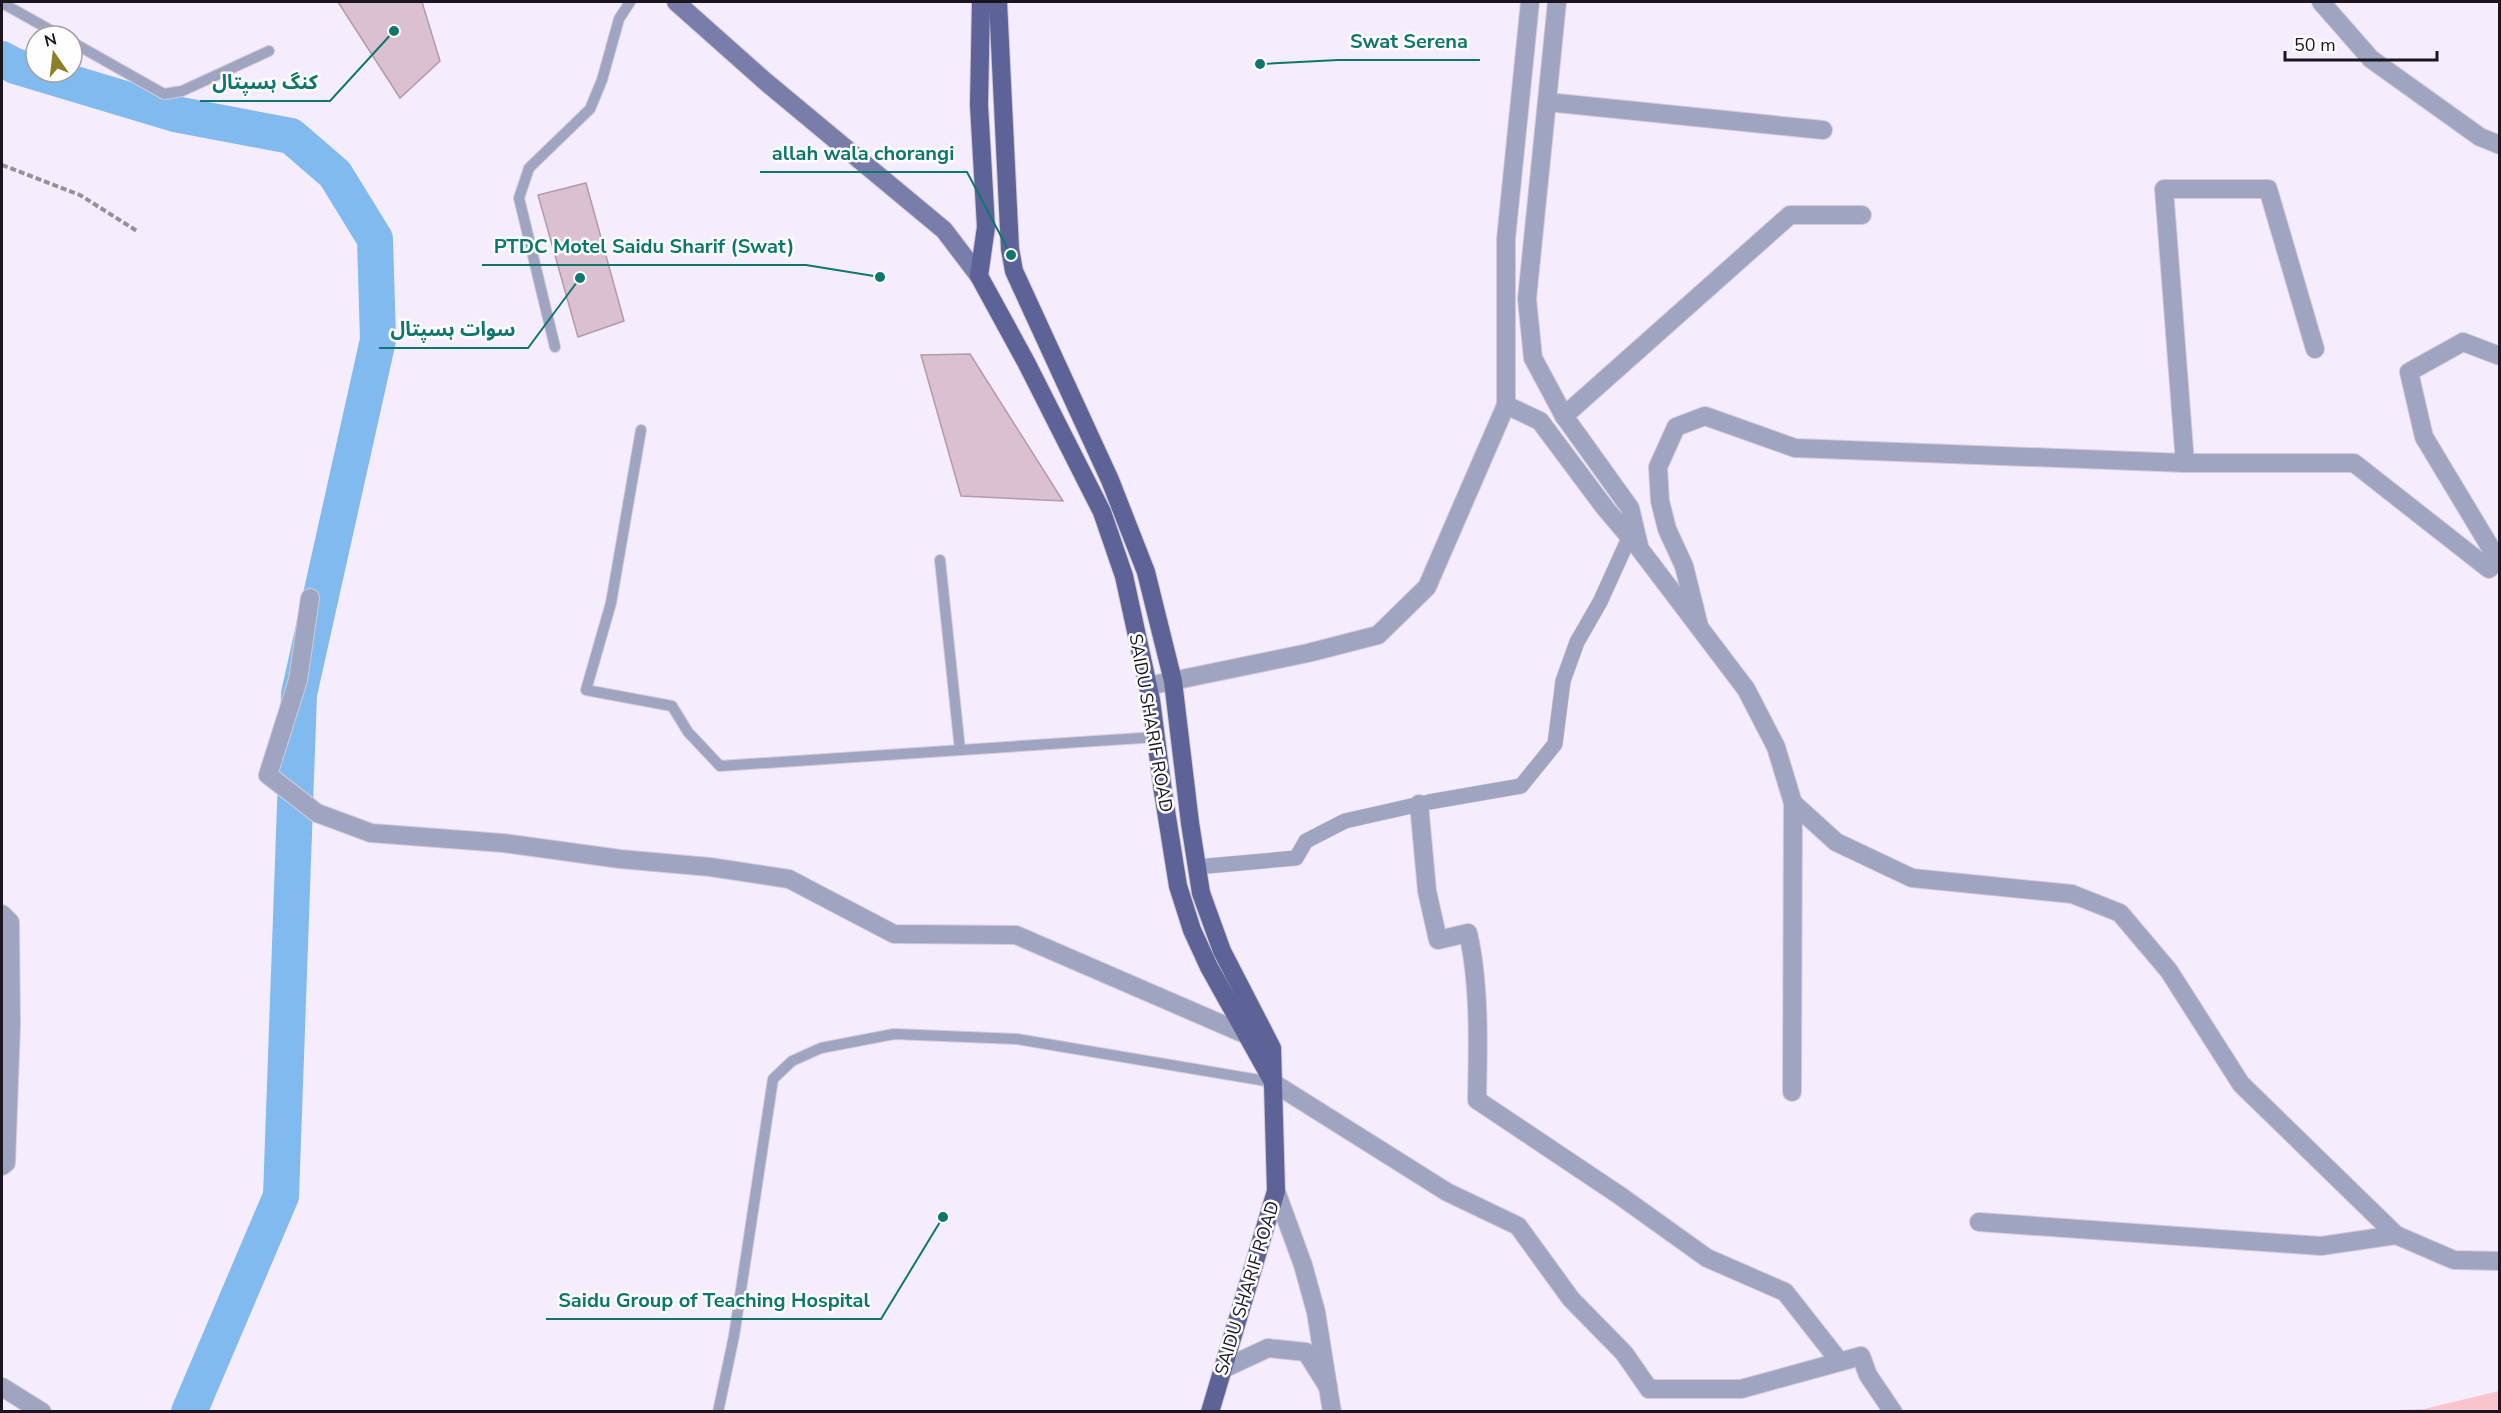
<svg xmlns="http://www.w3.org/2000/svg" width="2501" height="1413" font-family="'Nunito Sans','Noto Sans Arabic',sans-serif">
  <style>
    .green { fill: #f9c4cb }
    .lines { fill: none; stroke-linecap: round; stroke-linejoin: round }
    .river { stroke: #81baee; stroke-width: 36 }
    .building { fill: #dbc0d2; stroke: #b39aaa; stroke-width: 1.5 }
    .service-casing { stroke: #d2cad9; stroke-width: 12 }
    .pedestrian-casing { stroke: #d2cad9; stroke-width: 16 }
    .minor-casing { stroke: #d2cad9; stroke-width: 20 }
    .tertiary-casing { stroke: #d2cad9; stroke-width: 20 }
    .secondary-casing { stroke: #d2cad9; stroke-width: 20 }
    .primary-casing { stroke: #d2cad9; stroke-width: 20 }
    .path { stroke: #968f9c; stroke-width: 4; stroke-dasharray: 6 3; stroke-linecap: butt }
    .service { stroke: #9fa4c1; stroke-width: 10 }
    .pedestrian { stroke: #9fa4c1; stroke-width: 15 }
    .minor { stroke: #9fa4c1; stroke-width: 18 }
    .tertiary { stroke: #9fa4c1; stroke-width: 18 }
    .secondary { stroke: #787ea9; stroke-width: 18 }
    .primary { stroke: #5d6397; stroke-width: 18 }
    .labels { text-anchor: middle; stroke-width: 5; stroke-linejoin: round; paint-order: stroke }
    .street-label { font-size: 18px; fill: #1a151e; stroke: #fefefe }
    .leader { fill: none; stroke: #0f766e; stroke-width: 2 }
    .callout-dot { fill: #0f766e; stroke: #fefefe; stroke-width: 2 }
    .callout-label { font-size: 20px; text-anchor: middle; font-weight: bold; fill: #0f766e; stroke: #fefefe; stroke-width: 5; stroke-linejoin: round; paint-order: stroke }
  </style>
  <rect width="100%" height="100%" fill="#f5edfd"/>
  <path class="green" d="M2499 1391V1411H2372L2424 1409Z"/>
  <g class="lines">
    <path class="river" d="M2 59 15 66 175 114 291 136 335 174 375 239 378 340 299 694 281 1196 189 1412"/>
  </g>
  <g class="building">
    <path d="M338 2H422L440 61 400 98Z"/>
    <path d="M586 183 624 321 578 337 538 195Z"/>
    <path d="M970 354 1063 501 961 496 921 355Z"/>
  </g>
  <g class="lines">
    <g class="service-casing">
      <g id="service">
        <path d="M2 3 61 36"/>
        <path d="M72 42 164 94 182 91 269 51"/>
        <path d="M555 347 519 198 529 168 590 109 602 80 619 19 630 2"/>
        <path d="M641 430 611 603 586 690 672 706 688 732 720 766 1156 737"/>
        <path d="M940 560 960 750"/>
        <path d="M718 1412 734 1336 773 1079 792 1061 821 1048 894 1034 1017 1039 1272 1082"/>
      </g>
    </g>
    <g class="pedestrian-casing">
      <path id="pedestrian" d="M1196 867 1296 858 1306 841 1345 821 1429 802 1521 786 1555 744 1563 681 1577 642 1600 602 1629 538"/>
    </g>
    <g class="minor-casing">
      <g id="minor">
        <path d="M1557 2 1527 299 1533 358 1564 416 1630 508 1639 546"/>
        <path d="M2321 2 2371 59 2480 137 2500 145"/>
        <path d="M1547 102 1823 130"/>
        <path d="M1506 405 1540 421 1605 508 1639 548 1746 689 1776 747 1793 803 1792 1092"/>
        <path d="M1564 416 1790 215H1862"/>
        <path d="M2185 463 2164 189H2268L2315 349"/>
        <path d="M310 598 298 680 268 775 317 813 371 833 503 843 620 859 710 867 789 879 894 934 1016 935 1247 1035"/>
        <path d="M1699 626 1684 566 1667 529 1660 501 1658 467 1676 427 1705 416 1795 448 2185 463H2354L2489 569 2498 560 2424 437 2409 372 2463 342 2500 356"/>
        <path d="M1793 803 1836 842 1912 878 2072 894 2120 913 2169 971 2241 1084 2396 1235 2454 1260 2500 1261"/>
        <path d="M1419 804 1427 891 1438 940 1468 933C1480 984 1478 1048 1477 1100L1619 1195 1707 1258 1785 1292 1840 1362"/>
        <path d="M2 914 10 922 11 1026 6 1163 2 1166"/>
        <path d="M1272 1082 1447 1192 1518 1226 1571 1299 1624 1353 1649 1389H1741L1861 1356 1868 1375 1893 1412"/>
        <path d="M1979 1222 2321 1246 2396 1235"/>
        <path d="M1223 1369 1268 1348 1306 1352 1328 1387"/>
        <path d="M2 1387 42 1412"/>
      </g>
    </g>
    <g class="tertiary-casing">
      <g id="tertiary">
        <path d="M1148 686 1308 653 1378 635 1427 587 1506 405V239L1530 2"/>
        <path d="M1276 1191 1303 1265 1316 1312 1332 1412"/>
      </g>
    </g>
    <g class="secondary-casing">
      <path id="secondary" d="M676 2 766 82 944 230 979 276"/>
    </g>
    <g class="primary-casing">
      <g id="primary">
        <path d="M981 2 979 105 986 227 979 276 1026 362 1102 512 1124 576 1151 700 1163 792 1178 886 1192 930 1209 967 1272 1080"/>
        <path d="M998 2 1010 249 1014 271 1110 480 1146 572 1173 681 1190 823 1201 893 1222 951 1272 1048 1276 1191 1210 1412"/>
      </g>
    </g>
    <path class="path" d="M2 165 80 195 137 231"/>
    <use href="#service" class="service"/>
    <use href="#pedestrian" class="pedestrian"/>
    <use href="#minor" class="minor"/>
    <use href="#tertiary" class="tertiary"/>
    <use href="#secondary" class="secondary"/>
    <use href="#primary" class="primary"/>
  </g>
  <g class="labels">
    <g class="street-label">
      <text transform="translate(1151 723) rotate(80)" y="6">SAIDU SHARIF ROAD</text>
      <text transform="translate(1247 1288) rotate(-73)" y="6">SAIDU SHARIF ROAD</text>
    </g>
  </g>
  <path class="leader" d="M1260 64L1338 60H1480M394 31L330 101H200M1011 255L967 172H760M880 277L806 265H482M580 278L528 348H379M943 1217L881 1319H546"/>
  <g class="callout-dot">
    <circle cx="1260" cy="64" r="6"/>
    <circle cx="394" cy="31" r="6"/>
    <circle cx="1011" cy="255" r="6"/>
    <circle cx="880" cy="277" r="6"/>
    <circle cx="580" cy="278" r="6"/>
    <circle cx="943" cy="1217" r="6"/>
  </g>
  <g class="callout-label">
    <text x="1409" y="48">Swat Serena</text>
    <text x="265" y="89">کنگ ہسپتال</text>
    <text x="863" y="160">allah wala chorangi</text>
    <text x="644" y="253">PTDC Motel Saidu Sharif (Swat)</text>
    <text x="453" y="336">سوات ہسپتال</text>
    <text x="714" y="1307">Saidu Group of Teaching Hospital</text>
  </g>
  <rect width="2501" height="1413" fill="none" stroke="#1a151e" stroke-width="6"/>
  <g transform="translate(54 54) rotate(346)"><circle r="28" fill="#fefefe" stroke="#a3a1a4" stroke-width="1.5"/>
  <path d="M0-4.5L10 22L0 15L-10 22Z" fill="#8d7f26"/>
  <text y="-9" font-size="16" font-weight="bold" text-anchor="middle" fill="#1a151e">N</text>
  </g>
  <path d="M2285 51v9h152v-9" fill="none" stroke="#1a151e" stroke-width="3"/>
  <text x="2294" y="51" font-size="18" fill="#1a151e" stroke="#fefefe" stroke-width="4.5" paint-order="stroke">50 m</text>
</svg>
